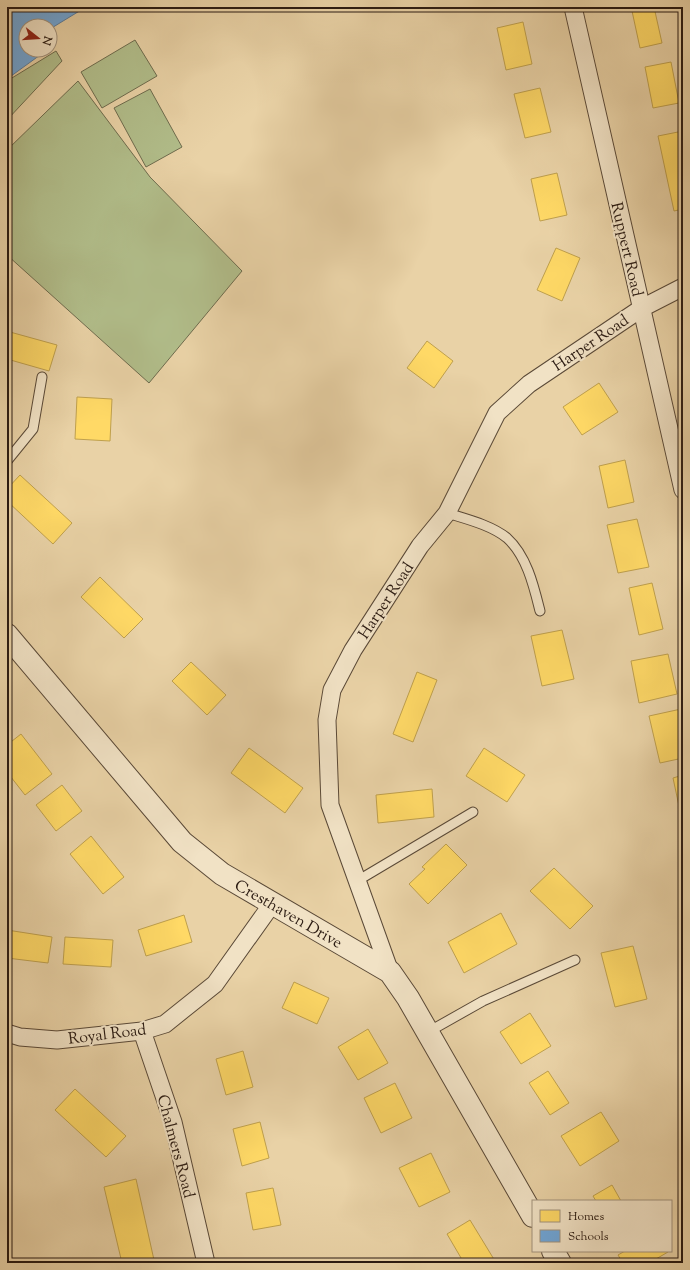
<svg xmlns="http://www.w3.org/2000/svg" width="690" height="1270" font-family="'Sorts Mill Goudy',serif">
  <style>
    .green { fill: #b1bd8a; stroke: #6e6c4e }
    .homes { fill: #ffd966; stroke: #bfa04d }
    .schools { fill: #6fa8dc; stroke: #5b7e9f }
    .lines { fill: none; stroke-linecap: round; stroke-linejoin: round }
    .service-casing { stroke: #5a4937; stroke-width: 11 }
    .minor-casing { stroke: #5a4937; stroke-width: 19 }
    .tertiary-casing { stroke: #5a4937; stroke-width: 24 }
    .service { stroke: #f1e2c5; stroke-width: 9 }
    .minor { stroke: #f1e2c5; stroke-width: 17 }
    .tertiary { stroke: #f1e2c5; stroke-width: 22 }
    .labels { text-anchor: middle; stroke-width: 4; stroke-linejoin: round; paint-order: stroke }
    .street-label { font-size: 16px; fill: #2b1b12; stroke: #f1e2c5 }
  </style>
  <rect width="100%" height="100%" fill="#e9d2a6"/>
  <filter id="stains"><feTurbulence type="fractalNoise" baseFrequency=".005" numOctaves="4"/><feColorMatrix values="0 0 0 0 .2 0 0 0 0 .09 0 0 0 0 .02 0 0 0 .5 -.17"/></filter>
  <radialGradient id="worn" r=".72"><stop offset=".6" stop-color="#630" stop-opacity="0"/><stop offset="1" stop-color="#630" stop-opacity=".3"/></radialGradient>
  <g class="green">
    <path d="M135 40 157 76 102 108 81 72Z"/>
    <path d="M56 51 62 61 7 120V81Z"/>
    <path d="M78 81 150 177 242 271 149 383 7 255V150Z"/>
    <path d="M150 89 182 147 146 167 114 108Z"/>
  </g>
  <g class="homes">
    <path d="M649 7H654L662 43 640 48 632 11Z"/>
    <path d="M523 22 532 64 506 70 497 28Z"/>
    <path d="M671 62 679 103 653 108 645 67Z"/>
    <path d="M540 88 551 132 525 138 514 94Z"/>
    <path d="M683 131V209L674 211 658 136Z"/>
    <path d="M557 173 567 215 540 221 531 179Z"/>
    <path d="M556 248 580 258 562 301 537 290Z"/>
    <path d="M10 332 57 345 49 371 7 359V342Z"/>
    <path d="M427 341 453 361 434 388 407 368Z"/>
    <path d="M599 383 618 412 582 435 563 407Z"/>
    <path d="M77 397 112 399 110 441 75 439Z"/>
    <path d="M625 460 634 502 608 508 599 466Z"/>
    <path d="M20 475 72 523 53 544 7 501V489Z"/>
    <path d="M637 519 649 567 618 573 607 525Z"/>
    <path d="M100 577 143 619 124 638 81 597Z"/>
    <path d="M652 583 663 629 639 635 629 588Z"/>
    <path d="M562 630 574 679 542 686 531 636Z"/>
    <path d="M668 654 677 694 639 703 631 661Z"/>
    <path d="M191 662 226 695 207 715 172 681Z"/>
    <path d="M417 672 437 680 413 742 393 734Z"/>
    <path d="M681 709 683 717V758L660 763 649 716Z"/>
    <path d="M21 734 52 774 25 795 7 772V745Z"/>
    <path d="M249 748 303 788 285 813 231 773Z"/>
    <path d="M484 748 525 775 507 802 466 776Z"/>
    <path d="M683 775V825L673 778Z"/>
    <path d="M62 785 82 811 56 831 36 805Z"/>
    <path d="M432 789 434 817 378 823 376 795Z"/>
    <path d="M91 836 124 877 103 894 70 854Z"/>
    <path d="M446 844 467 865 428 904 409 884 425 869 422 867Z"/>
    <path d="M554 868 593 906 570 929 530 891Z"/>
    <path d="M501 913 517 944 464 973 448 942Z"/>
    <path d="M184 915 192 942 146 956 138 930Z"/>
    <path d="M7 930 52 937 48 963 7 958Z"/>
    <path d="M65 937 113 940 111 967 63 964Z"/>
    <path d="M633 946 647 999 615 1007 601 953Z"/>
    <path d="M294 982 329 998 317 1024 282 1008Z"/>
    <path d="M530 1013 551 1046 521 1064 500 1032Z"/>
    <path d="M368 1029 388 1063 358 1080 338 1047Z"/>
    <path d="M243 1051 253 1087 226 1095 216 1059Z"/>
    <path d="M548 1071 569 1103 550 1115 529 1083Z"/>
    <path d="M395 1083 412 1118 381 1133 364 1098Z"/>
    <path d="M75 1089 126 1136 106 1157 55 1110Z"/>
    <path d="M601 1112 619 1141 580 1166 561 1136Z"/>
    <path d="M260 1122 269 1158 242 1166 233 1129Z"/>
    <path d="M431 1153 450 1192 419 1207 399 1168Z"/>
    <path d="M136 1179 154 1260 143 1263H122L104 1187Z"/>
    <path d="M612 1185 621 1201H596L593 1196Z"/>
    <path d="M273 1188 281 1225 253 1230 246 1193Z"/>
    <path d="M470 1220 495 1261 492 1263H464L447 1234Z"/>
    <path d="M625 1251H668V1252L649 1263H623L618 1255Z"/>
  </g>
  <g class="schools">
    <path d="M7 7H86L50 29V26H26V50H47L7 79Z"/>
    <path d="M50 39 54 45 50 48Z"/>
  </g>
  <g class="lines">
    <g class="service-casing">
      <g id="service">
        <path d="M7 461 33 429 42 377"/>
        <path d="M447 513C466 519 491 525 507 538 527 556 534 587 540 611"/>
        <path d="M357 881 473 812"/>
        <path d="M428 1032 483 1001 575 960"/>
      </g>
    </g>
    <g class="minor-casing">
      <g id="minor">
        <path d="M573 7 683 490"/>
        <path d="M390 972 330 805 327 720 332 690 353 650 420 546 447 513 497 413 529 384 642 308 683 287"/>
        <path d="M142 1031 173 1122 206 1263"/>
        <path d="M7 1033 20 1037 57 1040 142 1031 165 1024 215 984 272 904"/>
      </g>
    </g>
    <g class="tertiary-casing">
      <g id="tertiary">
        <path d="M7 635 182 842 222 874 390 972 408 998 533 1216"/>
        <path d="M553 1251 560 1263"/>
      </g>
    </g>
    <use href="#service" class="service"/>
    <use href="#minor" class="minor"/>
    <use href="#tertiary" class="tertiary"/>
  </g>
  <g class="labels">
    <g class="street-label">
      <text transform="translate(628 249) rotate(77)" y="6">Ruppert Road</text>
      <text transform="translate(590 342) rotate(-34)" y="6">Harper Road</text>
      <text transform="translate(385 600) rotate(-57)" y="6">Harper Road</text>
      <text transform="translate(289 913) rotate(30)" y="6">Cresthaven Drive</text>
      <text transform="translate(107 1033) rotate(-7)" y="6">Royal Road</text>
      <text transform="translate(177 1146) rotate(75)" y="6">Chalmers Road</text>
    </g>
  </g>
  <rect width="690" height="1270" fill="none" stroke="#e9d2a6" stroke-width="24"/>
  <rect x="8" y="8" width="674" height="1254" fill="none" stroke="#2b1b12" stroke-width="2"/>
  <rect x="12" y="12" width="666" height="1246" fill="none" stroke="#2b1b12"/>
  <rect x="532" y="1200" width="140" height="52" fill="#f1e2c5" stroke="#a2927d"/>
  <rect x="540" y="1210" width="20" height="12" fill="#ffd966" stroke="#a2927d"/>
  <text x="568" y="1220" font-size="12" fill="#2b1b12">Homes</text>
  <rect x="540" y="1230" width="20" height="12" fill="#6fa8dc" stroke="#a2927d"/>
  <text x="568" y="1240" font-size="12" fill="#2b1b12">Schools</text>
  <g transform="translate(38 38) rotate(107)"><circle r="19" fill="#f1e2c5" stroke="#a2927d"/>
  <path d="M0-3L7 15L0 10L-7 15Z" fill="#8f2418"/>
  <text y="-6" font-size="11" font-weight="bold" text-anchor="middle" fill="#2b1b12">N</text>
  </g>
  <rect width="100%" height="100%" filter="url(#stains)"/>
  <rect width="100%" height="100%" fill="url(#worn)"/>
</svg>
